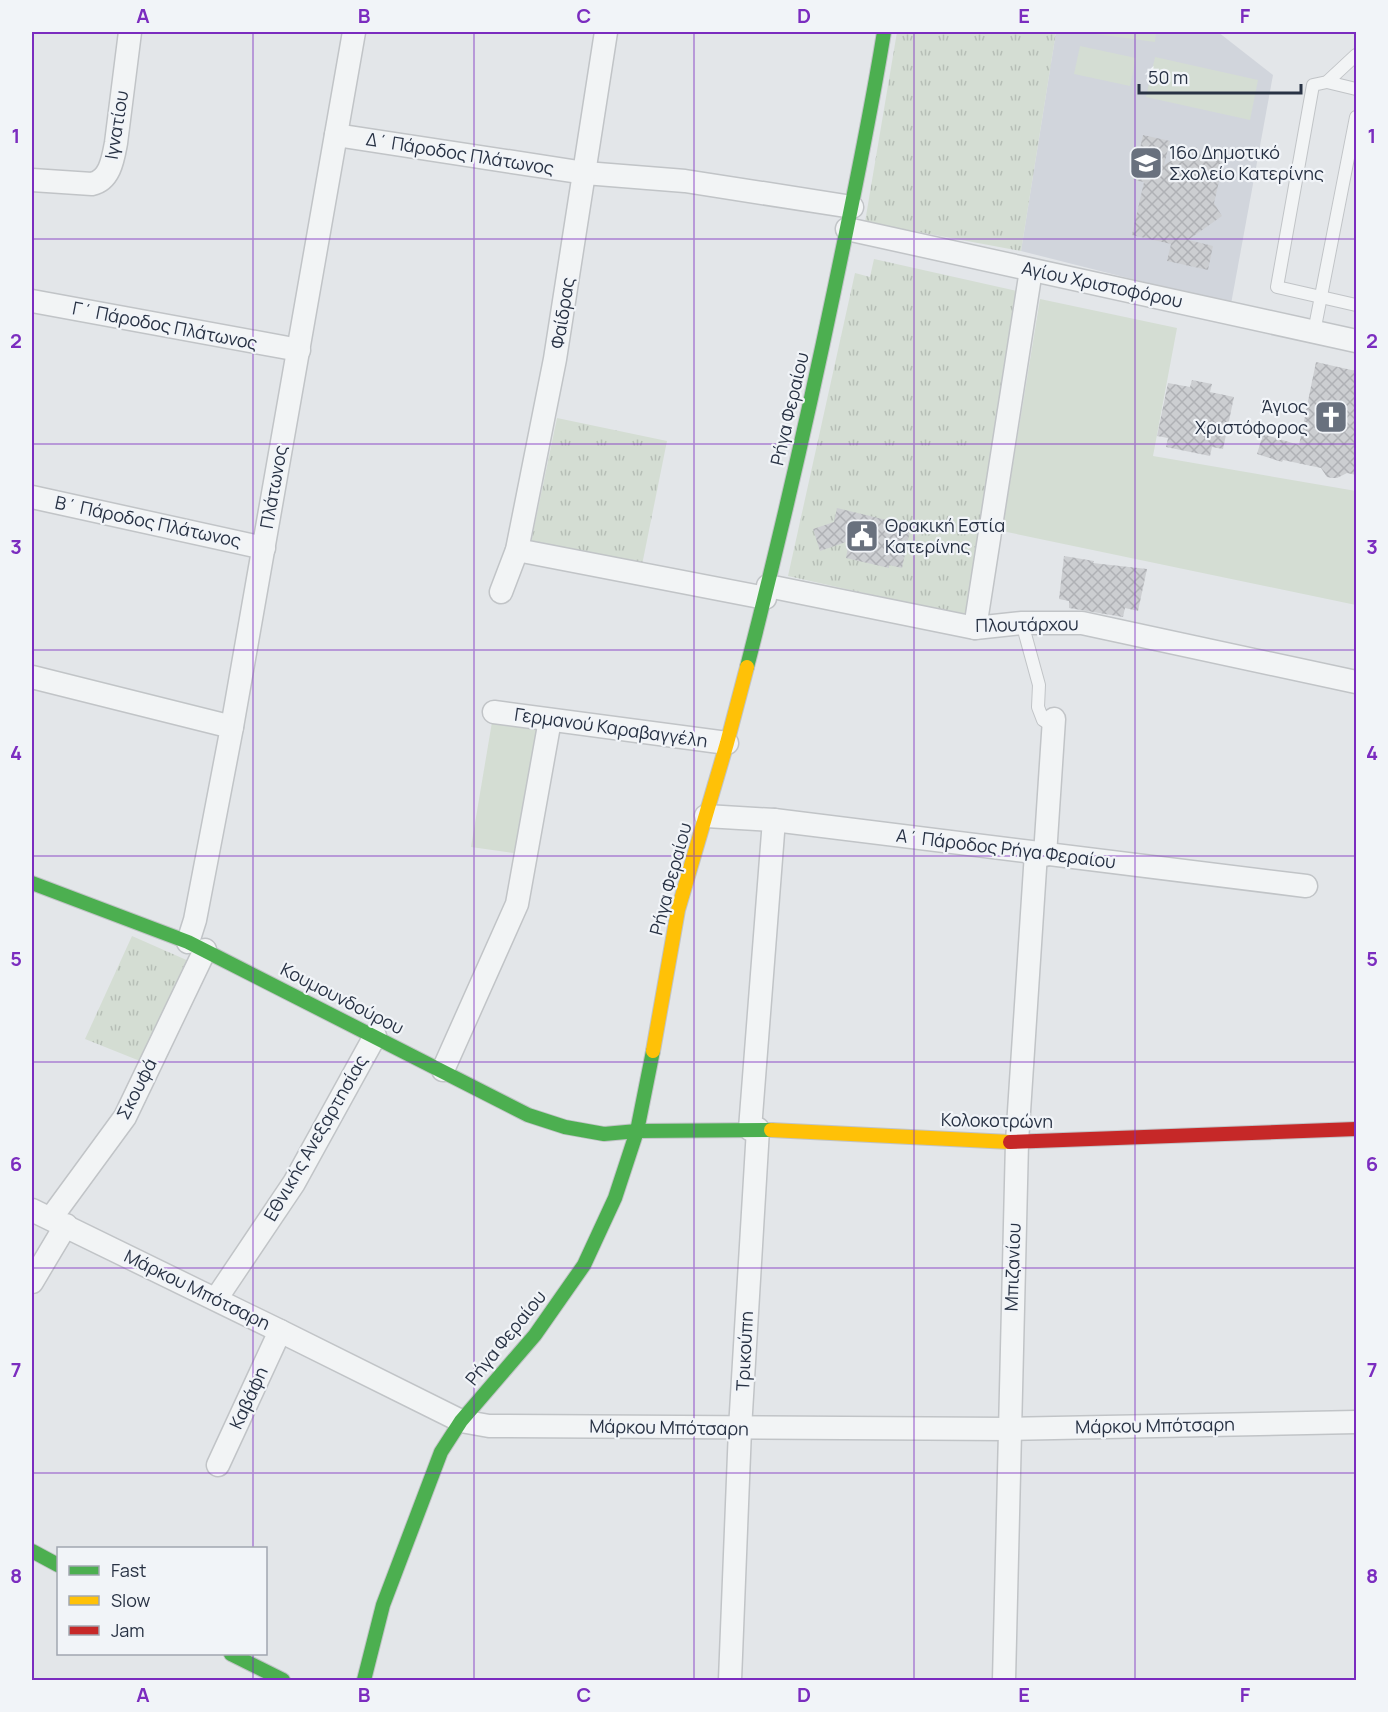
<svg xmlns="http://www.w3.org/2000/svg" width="1388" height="1712" font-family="Manrope,sans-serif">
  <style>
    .built { fill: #d1d5dc }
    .grass { fill: url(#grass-tufts) }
    .park { fill: #d4ddd3 }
    .building { fill: url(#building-cross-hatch) }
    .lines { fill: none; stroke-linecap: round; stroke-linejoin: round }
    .lane-casing { stroke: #c1c4c7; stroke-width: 14 }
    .street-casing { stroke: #c1c4c7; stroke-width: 25 }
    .fast-casing { stroke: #c1c4c7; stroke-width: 16 }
    .slow-casing { stroke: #c1c4c7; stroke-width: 16 }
    .jam-casing { stroke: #c1c4c7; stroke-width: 16 }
    .lane { stroke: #f2f4f5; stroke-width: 12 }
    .street { stroke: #f2f4f5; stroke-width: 22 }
    .fast { stroke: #4caf50; stroke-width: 14 }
    .slow { stroke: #ffc107; stroke-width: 14 }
    .jam { stroke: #c62828; stroke-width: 14 }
    .grid { fill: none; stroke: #7b2cbf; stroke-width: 1.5; stroke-opacity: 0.55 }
    .labels { text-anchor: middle; stroke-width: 4.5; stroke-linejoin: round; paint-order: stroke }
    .street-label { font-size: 18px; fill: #283244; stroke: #f1f4f8 }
    .poi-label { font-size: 18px; fill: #283244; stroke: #f1f4f8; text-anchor: start }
    .neatline { fill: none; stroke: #7b2cbf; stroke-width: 2 }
    .grid-label { font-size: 20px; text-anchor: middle; font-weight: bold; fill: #7b2cbf }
  </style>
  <defs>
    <pattern id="grass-tufts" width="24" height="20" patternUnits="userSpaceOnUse" patternTransform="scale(1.5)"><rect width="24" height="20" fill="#d4ddd3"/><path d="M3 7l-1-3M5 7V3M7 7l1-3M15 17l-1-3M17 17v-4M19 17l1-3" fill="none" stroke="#b6beb6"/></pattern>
    <pattern id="building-cross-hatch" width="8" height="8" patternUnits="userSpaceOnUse" patternTransform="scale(1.5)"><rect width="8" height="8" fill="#ccced1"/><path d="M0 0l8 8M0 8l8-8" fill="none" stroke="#afb1b5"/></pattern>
  </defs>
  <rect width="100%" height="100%" fill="#e3e6e9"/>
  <path class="built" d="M1056 32H1218L1273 75 1231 304 1021 251Z"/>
  <g class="grass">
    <path d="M897 32H1056L1021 251 865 222Z"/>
    <path d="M874 259 1017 291 966 616 788 576 855 273 870 277Z"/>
    <path d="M557 418 667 441 642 565 531 542Z"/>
    <path d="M132 936 191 962 145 1063 85 1039Z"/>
  </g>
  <g class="park">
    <path d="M1080 32H1156L1155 42Z"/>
    <path d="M1080 46 1136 58 1130 86 1074 74Z"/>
    <path d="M1155 57 1258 80 1250 120 1146 97Z"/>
    <path d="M1040 299 1177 328 1153 456 1356 491V605L1002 531Z"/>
    <path d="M493 716 543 723 520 854 471 847Z"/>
  </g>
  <g class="building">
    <path d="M1143 135 1170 141 1164 165 1196 147 1201 155 1224 160 1214 203 1222 216 1188 240 1213 246 1208 270 1167 261 1171 244 1132 235 1144 182 1133 180Z"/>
    <path d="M1316 362 1356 371V475L1347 473 1337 478H1332L1327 477 1321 468 1283 460 1282 462 1257 454 1263 434 1299 445Z"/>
    <path d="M1192 380 1212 384 1210 392 1234 397 1223 449 1212 447 1210 456 1166 447 1168 438 1157 436 1168 383 1190 387Z"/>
    <path d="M837 508 911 526 902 568 889 565V568L846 558 849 541 820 551 813 529 834 522Z"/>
    <path d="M1064 556 1094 561 1093 563 1147 569 1138 611 1125 608 1123 617 1069 608V601L1059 599Z"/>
  </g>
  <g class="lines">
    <g class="lane-casing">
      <g id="lane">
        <path d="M1356 55 1327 82 1313 85 1277 287 1356 305"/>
        <path d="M1327 82 1356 89"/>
        <path d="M1314 332 1356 117"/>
        <path d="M1022 623 1039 685 1038 707 1043 720 1054 727"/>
      </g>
    </g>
    <g class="street-casing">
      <g id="street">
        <path d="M336 135 585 173 685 181 852 207"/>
        <path d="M32 180 92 184C110 180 113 159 116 143L130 32"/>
        <path d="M847 229 1356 341"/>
        <path d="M32 301 299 350"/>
        <path d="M32 497 264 548"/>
        <path d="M517 550 765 598"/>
        <path d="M768 586 975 628 1022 623H1082L1356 682"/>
        <path d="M501 592 517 550 555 359 606 32"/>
        <path d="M975 628 1031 270"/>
        <path d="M32 677 232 727"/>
        <path d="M494 712 727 743"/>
        <path d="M706 816 774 820 1306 886"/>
        <path d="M1045 855 1054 719"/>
        <path d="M188 942 195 920 232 727 354 32"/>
        <path d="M443 1070 517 904 550 720"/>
        <path d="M750 1129 774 820"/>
        <path d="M32 1210 280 1331 461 1421 489 1426 1009 1429 1356 1422"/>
        <path d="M51 1218 125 1117 205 950"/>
        <path d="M32 1282 66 1225"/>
        <path d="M216 1299 294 1183 375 1036"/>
        <path d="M218 1465 280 1331"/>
        <path d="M730 1680 740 1429 758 1129"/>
        <path d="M1004 1680 1017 1142 1036 853"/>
      </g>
    </g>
    <g class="fast-casing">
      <g id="fast">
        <path d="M747 667C779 542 808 416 834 291 852 204 870 119 884 32"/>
        <path d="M32 883 188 942 528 1115 565 1127 604 1134 637 1131 771 1130"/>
        <path d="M32 1551 58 1565"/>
        <path d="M231 1654 283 1680"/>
        <path d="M364 1680 383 1605 441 1452 461 1421 535 1335 584 1265 615 1198 637 1131 653 1051"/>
      </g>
    </g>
    <g class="slow-casing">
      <g id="slow">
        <path d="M653 1051 678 910 727 743 747 667"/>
        <path d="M771 1130 1010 1142"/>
      </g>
    </g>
    <g class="jam-casing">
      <path id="jam" d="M1010 1142 1356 1129"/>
    </g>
    <use href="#lane" class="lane"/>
    <use href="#street" class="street"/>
    <use href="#fast" class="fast"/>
    <use href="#slow" class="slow"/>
    <use href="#jam" class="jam"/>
  </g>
  <path class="grid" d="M253 32V1548M474 32V1680M694 32V1680M914 32V1680M1135 32V1680M32 239H1356M32 444H1356M32 650H1356M32 856H1356M32 1062H1356M32 1268H1356M32 1473H1356M253 1654V1680"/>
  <defs>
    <g id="school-square" transform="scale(1.725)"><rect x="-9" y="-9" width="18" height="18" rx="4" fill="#69717e" stroke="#f1f4f8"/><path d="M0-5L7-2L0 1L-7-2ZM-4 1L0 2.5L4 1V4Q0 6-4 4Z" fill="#fff"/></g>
    <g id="church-square" transform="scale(1.725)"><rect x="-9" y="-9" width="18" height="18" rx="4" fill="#69717e" stroke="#f1f4f8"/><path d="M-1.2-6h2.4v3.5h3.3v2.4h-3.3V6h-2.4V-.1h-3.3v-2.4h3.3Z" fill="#fff"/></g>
    <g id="civic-square" transform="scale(1.725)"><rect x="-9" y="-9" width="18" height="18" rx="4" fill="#69717e" stroke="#f1f4f8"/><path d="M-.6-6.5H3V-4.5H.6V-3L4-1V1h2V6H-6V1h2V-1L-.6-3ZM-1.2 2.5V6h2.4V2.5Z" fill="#fff"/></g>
  </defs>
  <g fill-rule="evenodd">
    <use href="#school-square" x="1146" y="163"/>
    <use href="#church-square" x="1331" y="417"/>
    <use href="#civic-square" x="862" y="536"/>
  </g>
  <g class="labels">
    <g class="street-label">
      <text transform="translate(117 125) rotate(-81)" y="6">Ιγνατίου</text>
      <text transform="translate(460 154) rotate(9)" y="6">Δ΄ Πάροδος Πλάτωνος</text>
      <text transform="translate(1102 285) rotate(12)" y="6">Αγίου Χριστοφόρου</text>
      <text transform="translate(563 313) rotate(-81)" y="6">Φαίδρας</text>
      <text transform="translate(165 326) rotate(11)" y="6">Γ΄ Πάροδος Πλάτωνος</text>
      <text transform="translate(790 409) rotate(-77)" y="6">Ρήγα Φεραίου</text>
      <text transform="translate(274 487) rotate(-80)" y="6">Πλάτωνος</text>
      <text transform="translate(148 522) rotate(12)" y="6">Β΄ Πάροδος Πλάτωνος</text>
      <text transform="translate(1027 625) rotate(-1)" y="6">Πλουτάρχου</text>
      <text transform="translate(611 728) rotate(8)" y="6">Γερμανού Καραβαγγέλη</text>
      <text transform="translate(1006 849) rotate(7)" y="6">Α΄ Πάροδος Ρήγα Φεραίου</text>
      <text transform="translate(671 879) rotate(-75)" y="6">Ρήγα Φεραίου</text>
      <text transform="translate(342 999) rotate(27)" y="6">Κουμουνδούρου</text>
      <text transform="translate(137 1089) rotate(-63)" y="6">Σκουφά</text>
      <text transform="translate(997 1121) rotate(1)" y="6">Κολοκοτρώνη</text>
      <text transform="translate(316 1138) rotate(-60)" y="6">Εθνικής Ανεξαρτησίας</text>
      <text transform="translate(1013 1267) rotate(-88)" y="6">Μπιζανίου</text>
      <text transform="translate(197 1290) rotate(26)" y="6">Μάρκου Μπότσαρη</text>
      <text transform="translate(506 1338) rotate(-51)" y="6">Ρήγα Φεραίου</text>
      <text transform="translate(745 1351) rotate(-87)" y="6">Τρικούπη</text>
      <text transform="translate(249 1398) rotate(-65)" y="6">Καβάφη</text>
      <text transform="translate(1155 1426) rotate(-1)" y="6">Μάρκου Μπότσαρη</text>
      <text transform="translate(669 1428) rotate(1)" y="6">Μάρκου Μπότσαρη</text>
    </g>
    <g class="poi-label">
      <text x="1169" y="159">16ο Δημοτικό<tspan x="1169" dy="21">Σχολείο Κατερίνης</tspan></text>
      <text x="1308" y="413" text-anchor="end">Άγιος<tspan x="1308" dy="21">Χριστόφορος</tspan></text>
      <text x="885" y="532">Θρακική Εστία<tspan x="885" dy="21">Κατερίνης</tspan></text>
    </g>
  </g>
  <rect width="1388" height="1712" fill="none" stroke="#f1f4f8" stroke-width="66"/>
  <rect x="57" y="1547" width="210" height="108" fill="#f1f4f8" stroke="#a1a6b0" stroke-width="1.5"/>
  <rect x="69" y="1566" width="30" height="9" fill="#4caf50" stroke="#a1a6b0" stroke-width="1.5"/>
  <text x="111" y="1577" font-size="18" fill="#283244">Fast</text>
  <rect x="69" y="1596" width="30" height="9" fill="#ffc107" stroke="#a1a6b0" stroke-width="1.5"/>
  <text x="111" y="1607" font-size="18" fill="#283244">Slow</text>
  <rect x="69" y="1626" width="30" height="9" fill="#c62828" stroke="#a1a6b0" stroke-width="1.5"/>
  <text x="111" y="1637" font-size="18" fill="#283244">Jam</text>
  <path d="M1139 84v9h162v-9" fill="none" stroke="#283244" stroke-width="3"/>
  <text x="1148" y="84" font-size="18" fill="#283244" stroke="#f1f4f8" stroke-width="4.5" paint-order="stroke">50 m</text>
  <rect x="33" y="33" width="1322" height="1646" class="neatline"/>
  <g class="grid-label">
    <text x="143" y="23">A</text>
    <text x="364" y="23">B</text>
    <text x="584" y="23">C</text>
    <text x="804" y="23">D</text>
    <text x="1024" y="23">E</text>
    <text x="1245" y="23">F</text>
    <text x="16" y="143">1</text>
    <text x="1372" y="143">1</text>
    <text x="16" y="348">2</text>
    <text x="1372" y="348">2</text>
    <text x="16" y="554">3</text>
    <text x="1372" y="554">3</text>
    <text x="16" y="760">4</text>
    <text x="1372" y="760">4</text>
    <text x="16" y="966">5</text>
    <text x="1372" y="966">5</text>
    <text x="16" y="1171">6</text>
    <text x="1372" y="1171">6</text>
    <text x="16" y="1377">7</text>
    <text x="1372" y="1377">7</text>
    <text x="16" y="1583">8</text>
    <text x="1372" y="1583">8</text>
    <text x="143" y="1702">A</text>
    <text x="364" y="1702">B</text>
    <text x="584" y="1702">C</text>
    <text x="804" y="1702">D</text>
    <text x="1024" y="1702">E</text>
    <text x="1245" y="1702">F</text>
  </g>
</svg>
